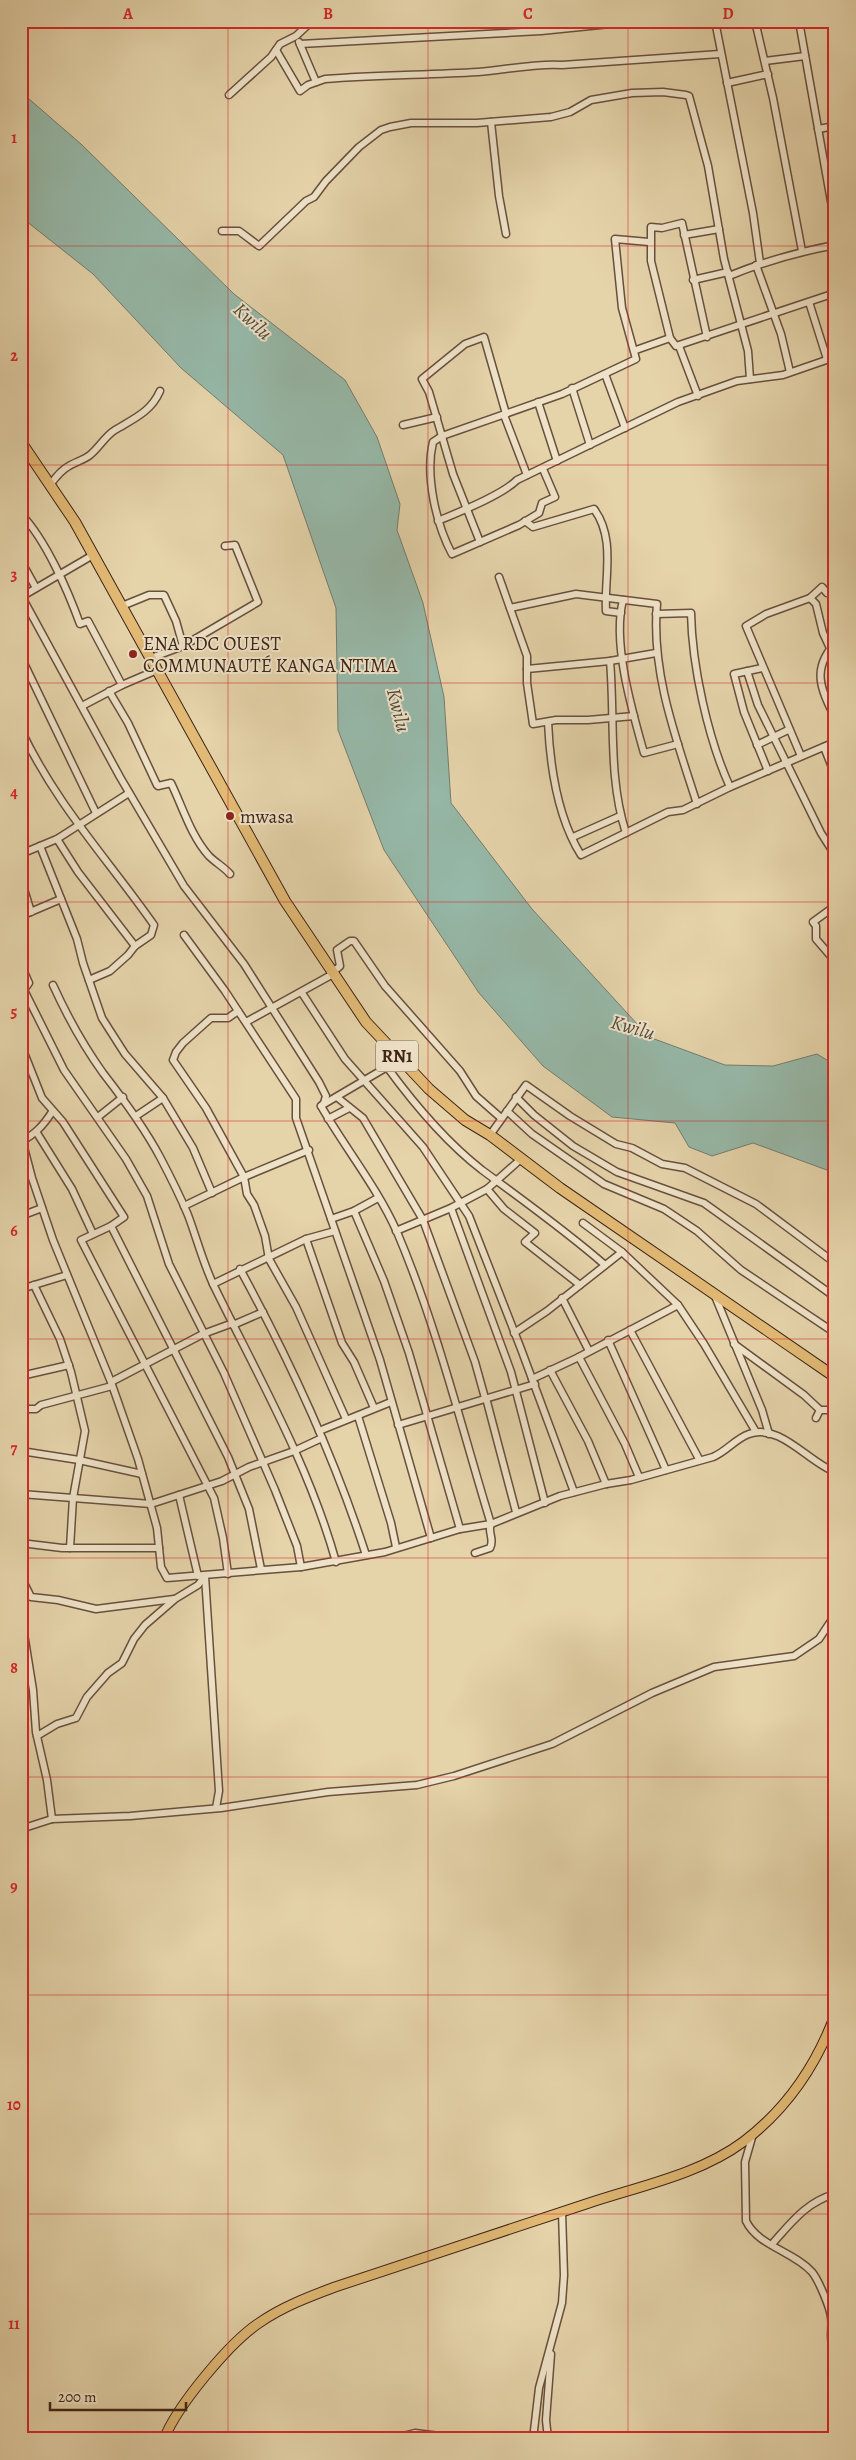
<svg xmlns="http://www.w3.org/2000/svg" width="856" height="2460" font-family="Alegreya,serif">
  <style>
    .water { fill: #96b8a8; stroke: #737d6e }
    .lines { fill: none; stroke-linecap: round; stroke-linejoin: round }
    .minor-casing { stroke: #68503c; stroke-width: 9 }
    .major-casing { stroke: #3e2417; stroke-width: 11 }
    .highway-casing { stroke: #3e2417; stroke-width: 12 }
    .minor { stroke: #eee2c8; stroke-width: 6 }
    .major { stroke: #e2ba75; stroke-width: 9 }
    .highway { stroke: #e2ba75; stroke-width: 10 }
    .grid { fill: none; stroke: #d62828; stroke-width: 1; stroke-opacity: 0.55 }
    .poi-dot { fill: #8f2418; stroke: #eee2c8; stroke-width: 2 }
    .labels { text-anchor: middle; stroke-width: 4; stroke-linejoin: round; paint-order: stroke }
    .shield { fill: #eee2c8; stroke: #735d4c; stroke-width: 1 }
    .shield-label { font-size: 18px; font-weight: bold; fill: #3e2417 }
    .poi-label { font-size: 19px; fill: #3e2417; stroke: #eee2c8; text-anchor: start }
    .water-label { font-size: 20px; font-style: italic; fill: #54493b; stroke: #eee2c8 }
    .neatline { fill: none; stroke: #d62828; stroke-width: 2 }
    .grid-label { font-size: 16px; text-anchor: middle; font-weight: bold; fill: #d62828 }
  </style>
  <rect width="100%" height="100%" fill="#e5d3aa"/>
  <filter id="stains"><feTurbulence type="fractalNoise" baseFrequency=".004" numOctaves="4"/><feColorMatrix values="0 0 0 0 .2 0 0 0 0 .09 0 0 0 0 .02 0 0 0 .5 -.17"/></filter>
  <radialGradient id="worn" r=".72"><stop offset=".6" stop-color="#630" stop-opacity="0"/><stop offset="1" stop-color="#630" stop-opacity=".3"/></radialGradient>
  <path class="water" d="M21 92 81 144 234 294 345 380 377 437 400 504 397 530 423 603 444 697 451 803 532 909 649 1037 725 1065 773 1066 817 1054 835 1065V1173L753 1143 712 1156 689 1147 675 1123 612 1117 543 1066 479 993 384 850 338 730 336 608 283 455 181 368 93 274 21 217Z"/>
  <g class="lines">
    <g class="minor-casing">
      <g id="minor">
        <path d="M715 21 753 213 760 263"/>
        <path d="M755 21 773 98 802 251"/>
        <path d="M799 21 835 224"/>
        <path d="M299 42 316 82"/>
        <path d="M300 44 541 31 630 22 666 21"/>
        <path d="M276 50 300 91 308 85 325 79C376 75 427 75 478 72 506 70 535 63 562 65L720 54"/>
        <path d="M765 61 805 56"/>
        <path d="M727 83 768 74"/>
        <path d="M229 95 271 57 280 44 296 36 312 21"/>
        <path d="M491 122 499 196 506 234"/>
        <path d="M818 129 835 126"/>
        <path d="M222 231H239L259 246 306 201 314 197 326 181 359 147 381 130 390 127 411 123H477L551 117 570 112 591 100 632 93 663 92 686 95 689 96 708 166 724 259 748 351 750 379"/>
        <path d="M684 235 719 229"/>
        <path d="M756 265 781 334 790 372"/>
        <path d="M729 276C763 262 798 252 835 245"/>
        <path d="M693 280 728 272"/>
        <path d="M809 302 827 359"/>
        <path d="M707 337 682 223 662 228 651 227V261L670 338 676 346 835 293"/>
        <path d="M679 346 698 396"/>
        <path d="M636 350 670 338"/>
        <path d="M605 374 625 428"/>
        <path d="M572 388 590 445"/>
        <path d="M538 402 557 461"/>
        <path d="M504 415 527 475"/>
        <path d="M403 425 437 417"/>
        <path d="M543 469 555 497 542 503 539 513 519 525 452 554C436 524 425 476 433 442L442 436 562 394 636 359 622 308 615 239 649 242"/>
        <path d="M50 485C55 478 61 470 69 466 75 462 84 460 90 455 99 448 105 436 115 430 133 419 151 412 160 391"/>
        <path d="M21 514C46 540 68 591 80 624L88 621 122 685"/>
        <path d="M438 521C459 512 502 495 517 480L678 402 737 381 783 375 835 357"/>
        <path d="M525 521 533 527 594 509C616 539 604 577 606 611L621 613"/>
        <path d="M480 542 453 474 429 392 422 379 465 344 484 337 506 414"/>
        <path d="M21 561 36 588"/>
        <path d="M499 577 527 656V683L533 724 556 720H588L634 716"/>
        <path d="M21 597 93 555"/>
        <path d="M22 597 120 777 184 886 244 964 319 1082 326 1096 324 1103 321 1106"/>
        <path d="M810 598 816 604 823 633 830 648"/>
        <path d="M623 600C612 643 632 710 644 753L678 744"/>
        <path d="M122 606 149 595H164L176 621 183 646"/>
        <path d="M510 608 576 594 657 604C651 673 676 738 697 804"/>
        <path d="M656 614 691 613C692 666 708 739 730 787"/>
        <path d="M835 643C811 670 821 689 835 718"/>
        <path d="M21 657 96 813"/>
        <path d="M151 658 183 646 258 602 235 545 225 546"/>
        <path d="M610 661C615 718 608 778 626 833"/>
        <path d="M762 668 734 674 744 712 768 771"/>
        <path d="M527 669 610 661 656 653"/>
        <path d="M747 671 758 705 821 833 835 855"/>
        <path d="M109 691 128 723 157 785 158 786 171 783C183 808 191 836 209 856 216 863 224 867 230 874"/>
        <path d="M82 706 122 685 157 670"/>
        <path d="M548 722C550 766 557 817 581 855L668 812 683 810 730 787 835 742"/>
        <path d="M21 730C57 806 107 858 154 925L151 935 135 946 128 955 110 971 89 980"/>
        <path d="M757 745 788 730"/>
        <path d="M824 747 835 775"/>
        <path d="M801 756 746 626 766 614 810 598 822 587 827 593 835 586"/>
        <path d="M573 837 620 816"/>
        <path d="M57 839 78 872 135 946"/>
        <path d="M21 842 24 853"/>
        <path d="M40 846 77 939 83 963 102 1018 125 1054 163 1098 193 1148 212 1193"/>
        <path d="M21 854 57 839 129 793"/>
        <path d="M21 879 31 912"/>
        <path d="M835 906 813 922 816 926V939L835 961"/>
        <path d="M21 916 61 899"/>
        <path d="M184 935 225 991 296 1099V1118L380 1360 431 1538"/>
        <path d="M21 965 29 983 24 990 64 1070 126 1159 147 1196 169 1264 224 1373 275 1490 297 1546 301 1567"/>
        <path d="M332 973 340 966 337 950 350 941H354L385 986 460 1071 476 1096 501 1118"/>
        <path d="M53 985C67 1016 83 1045 103 1073 124 1100 144 1127 160 1157 170 1176 180 1196 188 1215 197 1239 203 1263 214 1286 258 1376 309 1465 336 1562"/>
        <path d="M302 993 345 1059 423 1147 469 1216 521 1349 574 1492"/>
        <path d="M238 1011 228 1018H211L183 1043 176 1052 173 1060 206 1108 244 1177 247 1194 254 1205 265 1236 269 1259 296 1307 346 1419"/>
        <path d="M246 1022 333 974"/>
        <path d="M21 1045 42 1098 63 1122 124 1217 111 1226 81 1240 214 1498 223 1538 228 1574"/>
        <path d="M516 1097 534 1115 573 1146 617 1172 704 1203 835 1297"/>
        <path d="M338 1098 363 1118 423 1220 475 1362 485 1398"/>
        <path d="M324 1104 387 1067C414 1104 446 1142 482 1170 524 1201 566 1231 605 1265"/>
        <path d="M321 1106C345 1148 377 1187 397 1232 437 1326 461 1426 491 1524 487 1532 495 1539 490 1548L475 1553"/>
        <path d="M507 1111 532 1134 604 1184 664 1209 697 1231 741 1270 835 1333"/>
        <path d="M136 1116 163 1098"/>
        <path d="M98 1117 123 1097"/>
        <path d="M328 1119 349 1108"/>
        <path d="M37 1133 72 1189 93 1234"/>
        <path d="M490 1135 526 1085 570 1116 616 1144 632 1148 662 1164 685 1168 756 1204 835 1263"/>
        <path d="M21 1136 32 1178 53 1240 111 1382 138 1459 157 1528 161 1567 167 1578 301 1567 385 1552 460 1529 491 1524 560 1496 606 1484 631 1480 713 1457C727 1451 735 1439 749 1434 780 1423 808 1462 835 1472"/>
        <path d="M21 1142C36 1133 43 1126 52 1112"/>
        <path d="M487 1189 504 1209 535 1233 525 1242 580 1285"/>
        <path d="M184 1206 244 1177 309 1150"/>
        <path d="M451 1208 511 1372 545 1503"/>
        <path d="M354 1211 384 1281 409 1353 460 1529"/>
        <path d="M21 1216 42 1208"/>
        <path d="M331 1219 354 1211 378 1198"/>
        <path d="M583 1223 622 1252 678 1305 704 1344 756 1432"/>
        <path d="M111 1226 228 1457 249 1509 261 1569"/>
        <path d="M396 1231 451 1208 487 1189 522 1158"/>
        <path d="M306 1239 342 1343 354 1362 374 1408"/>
        <path d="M240 1269C290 1361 334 1456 366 1555"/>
        <path d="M213 1284 306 1239 335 1231"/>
        <path d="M34 1285 60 1339 71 1372 85 1431 73 1498 70 1548"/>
        <path d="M21 1289 67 1275"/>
        <path d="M715 1296 762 1410 769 1434"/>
        <path d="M562 1298 589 1351"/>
        <path d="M233 1325 263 1312"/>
        <path d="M630 1330 699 1459"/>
        <path d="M514 1333 547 1311 622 1252"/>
        <path d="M608 1340 666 1470"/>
        <path d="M734 1344 804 1395 820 1410"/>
        <path d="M579 1357 625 1444 639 1477"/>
        <path d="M550 1370 588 1441 606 1484"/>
        <path d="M21 1376 69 1365"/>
        <path d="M532 1379 579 1357 678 1305"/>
        <path d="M111 1382 203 1334 233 1323"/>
        <path d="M486 1398 516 1512"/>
        <path d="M21 1409H36L41 1405 112 1386"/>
        <path d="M358 1416 391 1523 396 1547"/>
        <path d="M816 1418 820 1410H835"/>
        <path d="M398 1425 535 1384"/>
        <path d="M319 1431 391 1402"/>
        <path d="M21 1451 79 1460 142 1474"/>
        <path d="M21 1494 151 1504 222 1481 249 1467 294 1451 322 1438"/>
        <path d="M179 1495 198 1576"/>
        <path d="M21 1543 62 1548H159"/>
        <path d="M205 1576 219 1791 216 1808"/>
        <path d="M21 1577 31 1597 58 1600 96 1609 174 1599"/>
        <path d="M21 1615 33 1690 36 1732 47 1780 52 1819"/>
        <path d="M37 1736 57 1724 76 1718 87 1697 108 1673 122 1663 134 1639 145 1625 175 1599 198 1585 205 1576"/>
        <path d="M21 1829 52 1819 130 1816 221 1808 328 1792 417 1785 454 1776 552 1744 652 1693 714 1667 794 1656 819 1639 835 1615"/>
        <path d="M753 2134 745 2162 746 2221C758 2246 793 2251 812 2272 818 2279 830 2307 831 2317 833 2328 828 2341 835 2350"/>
        <path d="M772 2244C791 2223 806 2202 835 2194"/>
        <path d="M391 2439 415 2433 464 2439"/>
        <path d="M533 2439 539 2388 562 2303 564 2275 562 2212"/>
        <path d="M548 2439 546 2420 551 2354"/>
      </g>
    </g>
    <g class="major-casing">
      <path id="major" d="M164 2439C177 2406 229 2343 259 2323 282 2307 308 2297 335 2287 420 2259 504 2231 589 2203 640 2186 700 2174 743 2142 787 2109 816 2066 835 2015"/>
    </g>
    <g class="highway-casing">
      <path id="highway" d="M21 442 75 522 285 901 366 1022 429 1089 465 1120 490 1135 560 1188 835 1377"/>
    </g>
    <use href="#minor" class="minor"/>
    <use href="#major" class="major"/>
    <use href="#highway" class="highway"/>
  </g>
  <path class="grid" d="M228 21V2439M428 21V2439M628 21V2439M21 246H835M21 465H835M21 683H835M21 902H835M21 1121H835M21 1339H835M21 1558H835M21 1777H835M21 1995H835M21 2214H835"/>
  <g class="poi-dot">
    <circle cx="133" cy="654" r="5"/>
    <circle cx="230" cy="816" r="5"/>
  </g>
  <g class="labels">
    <rect class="shield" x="376" y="1040.5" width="42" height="31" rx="4"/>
    <g class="shield-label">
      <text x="397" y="1062">RN1</text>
    </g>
    <g class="poi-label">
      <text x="143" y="650">ENA RDC OUEST<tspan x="143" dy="22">COMMUNAUTÉ KANGA NTIMA</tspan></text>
      <text x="240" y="823">mwasa</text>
    </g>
    <g class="water-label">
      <text transform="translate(253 321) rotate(43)" y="7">Kwilu</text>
      <text transform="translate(399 710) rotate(76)" y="7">Kwilu</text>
      <text transform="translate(633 1027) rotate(16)" y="7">Kwilu</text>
    </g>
  </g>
  <rect width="856" height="2460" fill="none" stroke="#e5d3aa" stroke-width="55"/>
  <path d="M50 2402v8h136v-8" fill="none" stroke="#3e2417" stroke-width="2.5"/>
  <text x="58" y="2402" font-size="15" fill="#3e2417" stroke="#eee2c8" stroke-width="4" paint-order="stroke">200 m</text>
  <rect x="28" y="28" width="800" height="2404" class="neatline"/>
  <g class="grid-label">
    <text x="128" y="19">A</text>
    <text x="328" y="19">B</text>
    <text x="528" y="19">C</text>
    <text x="728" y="19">D</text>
    <text x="14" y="143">1</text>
    <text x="14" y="361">2</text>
    <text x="14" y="580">3</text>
    <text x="14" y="798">4</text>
    <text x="14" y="1017">5</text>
    <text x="14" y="1236">6</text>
    <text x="14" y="1454">7</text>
    <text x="14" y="1673">8</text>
    <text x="14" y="1892">9</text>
    <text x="14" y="2110">10</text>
    <text x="14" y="2329">11</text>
  </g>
  <rect width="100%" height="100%" filter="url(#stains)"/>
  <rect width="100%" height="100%" fill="url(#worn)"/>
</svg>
